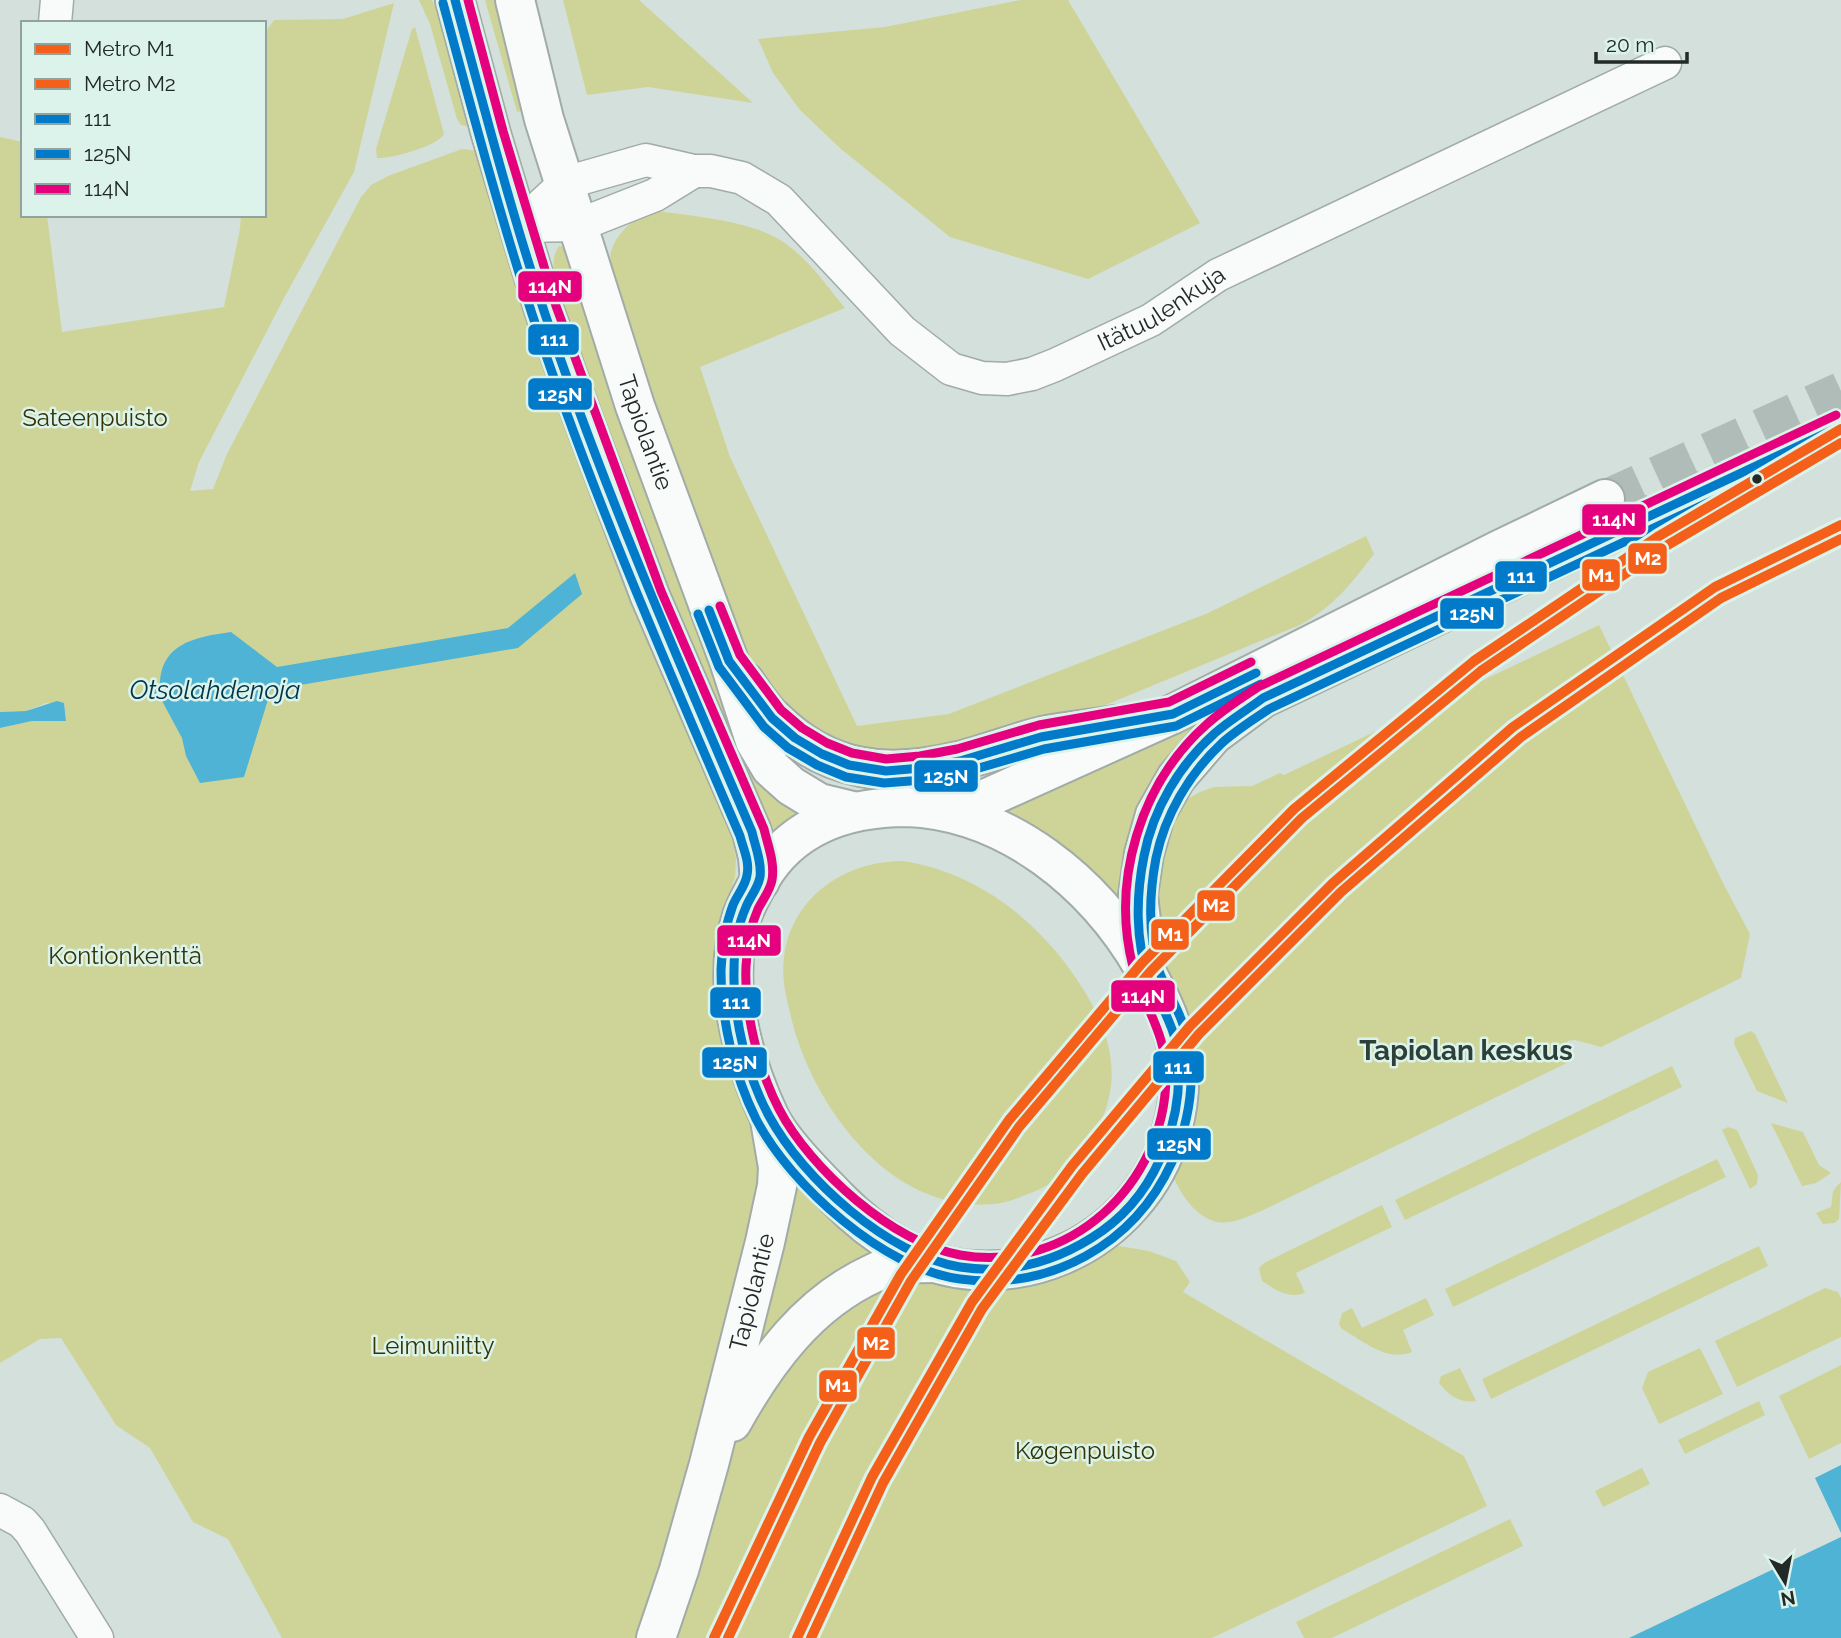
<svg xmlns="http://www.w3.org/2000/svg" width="1841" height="1638" font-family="Raleway,sans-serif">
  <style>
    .green { fill: #ced498 }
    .water { fill: #4eb3d5 }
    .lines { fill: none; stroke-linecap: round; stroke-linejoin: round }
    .primary-tunnel { stroke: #b0bcb7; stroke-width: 38; stroke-dasharray: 38 19; stroke-linecap: butt }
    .minor-casing { stroke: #a1aba7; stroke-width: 35 }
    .secondary-casing { stroke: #a1aba7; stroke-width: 42 }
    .primary-casing { stroke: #a1aba7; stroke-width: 42 }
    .minor { stroke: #f9fafa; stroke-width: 32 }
    .secondary { stroke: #f9fafa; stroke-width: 38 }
    .primary { stroke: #f9fafa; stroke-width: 38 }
    .bus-1-casing { stroke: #dbf3ea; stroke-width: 14 }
    .bus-2-casing { stroke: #dbf3ea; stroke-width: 14 }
    .bus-3-casing { stroke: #dbf3ea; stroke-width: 14 }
    .bus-1 { stroke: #007ac9; stroke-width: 9 }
    .bus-2 { stroke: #007ac9; stroke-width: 9 }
    .bus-3 { stroke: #e5007d; stroke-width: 9 }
    .metro-1-casing { stroke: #dbf3ea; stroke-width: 16 }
    .metro-2-casing { stroke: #dbf3ea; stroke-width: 16 }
    .metro-1 { stroke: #f4601a; stroke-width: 10 }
    .metro-2 { stroke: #f4601a; stroke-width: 10 }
    .bus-dot { fill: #212a26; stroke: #dbf3ea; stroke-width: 2.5 }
    .labels { text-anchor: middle; stroke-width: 5; stroke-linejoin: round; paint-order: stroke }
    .street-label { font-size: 24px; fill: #212a26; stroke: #dbf3ea }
    .park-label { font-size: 24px; fill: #343405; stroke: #dbf3ea }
    .water-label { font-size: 26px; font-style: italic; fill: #00364b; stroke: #dbf3ea }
    .quarter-label { font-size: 28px; font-weight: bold; fill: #2c4039; stroke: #dbf3ea }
    .line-badge { stroke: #dbf3ea; stroke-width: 2.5 }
    .badge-label { font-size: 19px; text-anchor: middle; font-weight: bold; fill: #fff }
  </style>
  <rect width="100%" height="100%" fill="#d4e0db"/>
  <g class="green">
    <path d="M419 0H432L440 16 471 127 461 125 457 119 430 24Z"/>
    <path d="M485 0H498L528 109 517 112Z"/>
    <path d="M563 0H639L753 103 648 87 587 95Z"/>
    <path d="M1021 0H1068L1200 223 1088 279 950 237 841 149 800 110 773 73 758 39 885 27Z"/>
    <path d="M394 3 354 172 284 298 199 462 190 491 213 489 227 454 361 197 371 185 388 176 462 149 479 151 731 826 736 860 735 877 715 940 713 988 724 1048 748 1107 753 1130 760 1171 759 1204 670 1536 635 1638H282L228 1539 193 1522 150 1448 116 1425 61 1338 40 1339 0 1363V728L32 721 66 720 64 703H46L26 711 0 712V137L23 142V215H47L62 332 224 307 240 229 241 215H264V34L274 20 343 19Z"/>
    <path d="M415 27 444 134C438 146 391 159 377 158L376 149 412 29Z"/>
    <path d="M650 210C690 216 754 220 786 244 810 261 827 286 845 308L700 367 730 457 857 726 949 714 1208 613 1366 536 1374 554C1351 584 1335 605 1302 624L1108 704 998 741 865 756 801 725 757 676 731 621 691 500 659 413 613 275C612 268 609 259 611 252 616 233 634 219 650 210Z"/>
    <path d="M559 246 566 247 805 814 773 838 643 526 556 289C554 275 550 258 559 246Z"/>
    <path d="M1599 625 1724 885 1750 934 1741 978 1601 1047 1575 1040 1568 1041 1565 1049 1569 1062 1261 1211C1249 1216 1231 1225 1217 1222 1195 1217 1179 1192 1172 1173L1157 966 1155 879 1175 813 1186 800 1200 792 1214 787 1252 786 1280 773 1284 775Z"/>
    <path d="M1237 691 1205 727 1124 907 990 812Z"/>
    <path d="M903 861C980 873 1043 924 1083 989 1112 1035 1124 1082 1095 1133 1081 1157 1062 1180 1036 1191 1025 1195 1013 1201 1001 1203 896 1219 815 1111 792 1021 787 1000 781 980 784 958 791 897 845 861 903 861Z"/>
    <path d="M1751 1031 1755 1034 1788 1103 1757 1091 1734 1044 1735 1038Z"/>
    <path d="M1672 1066 1682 1087 1405 1220 1395 1200Z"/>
    <path d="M1771 1123 1803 1132 1819 1165 1831 1173 1816 1183 1802 1186Z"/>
    <path d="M1728 1127 1737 1130 1758 1175 1757 1184 1750 1189 1722 1130Z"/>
    <path d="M1717 1159 1726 1177 1453 1307 1445 1289Z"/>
    <path d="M792 1175 828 1216 875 1251 745 1375Z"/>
    <path d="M1841 1182 1839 1219 1835 1223 1823 1224 1816 1213 1831 1207C1834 1195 1829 1193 1841 1182Z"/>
    <path d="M1382 1205 1392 1227 1296 1273 1305 1293C1288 1299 1276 1290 1262 1281L1259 1268 1264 1263Z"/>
    <path d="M1119 1246 1149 1251 1176 1261 1190 1282 1183 1292 1464 1456 1487 1506 1212 1638H678L684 1599 710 1517 739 1433 765 1380 875 1282Z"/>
    <path d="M1759 1246 1768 1266 1491 1399 1482 1379Z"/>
    <path d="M1825 1288 1838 1292 1841 1298V1337L1737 1387 1715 1341Z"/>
    <path d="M1426 1298 1434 1315 1403 1330 1412 1352C1386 1362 1365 1342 1342 1329L1339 1324 1342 1313 1352 1308 1362 1328Z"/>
    <path d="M1700 1348 1723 1394 1659 1424 1642 1388 1648 1372Z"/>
    <path d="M1841 1365V1443L1809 1459 1779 1396Z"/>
    <path d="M1460 1368 1476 1401C1461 1404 1448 1395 1439 1383L1441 1376Z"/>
    <path d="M1759 1401 1765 1415 1685 1454 1678 1440Z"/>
    <path d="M1642 1468 1650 1484 1603 1507 1595 1491Z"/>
    <path d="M1510 1519 1523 1546 1332 1638H1304L1296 1622Z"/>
  </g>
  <g class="water">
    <path d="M575 573 582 594 518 648 271 690 244 777 200 783 186 756 182 738 161 699 155 700 153 689 160 688C159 643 196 637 231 632L277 667 508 628Z"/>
    <path d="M57 701 64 703 66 721H32L0 728V712L26 711Z"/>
    <path d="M1841 1465V1533L1815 1478Z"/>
    <path d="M1841 1537V1638H1629Z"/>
  </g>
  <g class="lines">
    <g class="primary-tunnel">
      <path d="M1605 499 1841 391"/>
      <path d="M1620 528 1841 426"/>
    </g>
    <g class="minor-casing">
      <g id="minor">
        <path d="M55 23 57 0"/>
        <path id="s1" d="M519 226 565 183 646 160 694 171H711L742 178 779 200 902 331 951 369 982 378 1007 379 1032 374 1055 365 1151 320 1218 275 1665 63"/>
        <path d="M519 226 579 225 655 195 694 171"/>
        <path d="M0 1510 22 1522 30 1531 97 1638"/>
      </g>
    </g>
    <g class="secondary-casing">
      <g id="secondary">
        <path d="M732 1422C766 1361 808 1303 874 1273 893 1263 916 1263 937 1263"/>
        <path id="s2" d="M656 1638 679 1570 709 1464 765 1242 777 1186 778 1167 770 1120"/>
      </g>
    </g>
    <g class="primary-casing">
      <g id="primary">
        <path d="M455 0 491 134 544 310 585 424 650 596 752 832 758 857 760 881"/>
        <path id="s3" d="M515 0 544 119 635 406 729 661 755 741 771 768 791 786 819 803 852 811"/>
        <path d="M745 682C754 695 763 710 775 720 829 773 888 778 959 761 987 754 1014 743 1042 736 1066 731 1091 729 1116 725"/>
        <path d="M907 807C1008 811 1095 883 1144 968 1156 990 1169 1014 1175 1039 1201 1165 1099 1279 972 1270 920 1267 872 1234 837 1198 817 1177 781 1142 769 1116 741 1056 721 981 742 916 747 902 754 890 761 878 793 824 848 807 907 807Z"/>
        <path d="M939 809 976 803 1173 714 1499 550 1605 499"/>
        <path d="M1146 965 1138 895 1144 854 1155 815 1176 778 1213 735 1263 698 1620 528"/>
      </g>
    </g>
    <use href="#minor" class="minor"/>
    <use href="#secondary" class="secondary"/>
    <use href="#primary" class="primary"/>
    <g class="bus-1-casing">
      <g id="bus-1">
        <path d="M455 0C483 104 510 208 544 311 603 488 678 660 752 832 755 846 762 862 760 877 758 888 750 897 746 907 737 927 734 949 734 971 733 1017 747 1076 769 1116 803 1179 888 1255 960 1267 1012 1275 1059 1261 1102 1231 1160 1190 1189 1109 1175 1039 1170 1018 1157 999 1149 979 1135 941 1136 895 1144 856 1153 809 1180 764 1215 733 1230 720 1247 710 1263 698L1841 426"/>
        <path d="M709 610 729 661 772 718 795 738 822 754 849 765 886 771 922 768 960 761 1041 737 1173 714 1256 673"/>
      </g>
    </g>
    <g class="bus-2-casing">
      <g id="bus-2">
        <path d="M443 3C471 107 499 212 532 314 591 492 666 664 740 836 743 848 750 862 747 875 746 885 737 895 733 905 725 926 722 949 721 970 721 1019 734 1075 756 1119 791 1186 884 1269 960 1279 1050 1291 1134 1245 1172 1162 1184 1135 1192 1102 1191 1072 1190 1054 1188 1036 1181 1019 1175 1003 1165 988 1159 971 1148 935 1149 895 1156 858 1165 815 1189 774 1221 744 1235 731 1253 720 1269 709L1841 440"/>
        <path d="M698 614 719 667 764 727 788 748 817 765 846 777 884 783 923 780 962 773 1044 749 1176 726 1261 684"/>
      </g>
    </g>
    <g class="bus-3-casing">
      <g id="bus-3">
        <path d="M468 0 503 131 556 306 661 591 764 829C768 846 775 863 772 880 770 891 763 899 758 909 750 927 747 946 746 966 744 1010 758 1069 779 1109 810 1169 893 1243 960 1255 1069 1274 1165 1184 1166 1077 1167 1033 1143 1006 1133 967 1111 881 1140 784 1206 725 1221 711 1240 699 1258 687L1836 415"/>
        <path d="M720 606 740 655 781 710 802 728 827 743 852 753 886 759 920 756 957 749 1039 725 1169 702 1251 662"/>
      </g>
    </g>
    <use href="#bus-1" class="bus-1"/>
    <use href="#bus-2" class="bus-2"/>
    <use href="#bus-3" class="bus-3"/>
    <g class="metro-1-casing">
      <g id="metro-1">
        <path d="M714 1638 809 1437 901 1274 1009 1120 1142 963 1294 809 1474 661 1659 536 1841 429"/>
        <path d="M797 1638 872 1477 972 1302 1072 1166 1190 1026 1333 883 1513 727 1715 587 1841 525"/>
      </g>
    </g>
    <g class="metro-2-casing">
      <g id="metro-2">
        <path d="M728 1638 820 1443 911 1281 1019 1127 1151 971 1302 818 1481 671 1666 546 1841 443"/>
        <path d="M811 1638 883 1483 982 1309 1082 1174 1199 1034 1341 892 1521 737 1721 598 1841 539"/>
      </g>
    </g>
    <use href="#metro-1" class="metro-1"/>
    <use href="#metro-2" class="metro-2"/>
  </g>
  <circle class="bus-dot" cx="1757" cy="479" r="6"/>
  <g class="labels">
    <g class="street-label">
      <text dy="8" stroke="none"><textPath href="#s1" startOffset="758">Itätuulenkuja</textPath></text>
      <text dy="8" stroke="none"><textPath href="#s3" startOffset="452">Tapiolantie</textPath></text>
      <text dy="8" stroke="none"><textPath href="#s2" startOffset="359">Tapiolantie</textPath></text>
    </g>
    <g class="park-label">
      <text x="95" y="426">Sateenpuisto</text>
      <text x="125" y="964">Kontionkenttä</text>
      <text x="433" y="1354">Leimuniitty</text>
      <text x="1085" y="1459">Køgenpuisto</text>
    </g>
    <g class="water-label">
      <text x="215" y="699">Otsolahdenoja</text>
    </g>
    <g class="quarter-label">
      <text x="1466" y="1060">Tapiolan keskus</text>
    </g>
  </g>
  <g class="line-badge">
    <rect x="517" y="270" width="66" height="33" rx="7" fill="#e5007d"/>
    <rect x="527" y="323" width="53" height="33" rx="7" fill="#007ac9"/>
    <rect x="527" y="377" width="66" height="34" rx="7" fill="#007ac9"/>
    <rect x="1581" y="503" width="66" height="33" rx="7" fill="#e5007d"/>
    <rect x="1627" y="542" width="41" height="33" rx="7" fill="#f4601a"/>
    <rect x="1581" y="558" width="40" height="34" rx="7" fill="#f4601a"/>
    <rect x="1494" y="560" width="54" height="33" rx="7" fill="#007ac9"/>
    <rect x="1439" y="597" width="66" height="33" rx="7" fill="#007ac9"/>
    <rect x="913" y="759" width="66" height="34" rx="7" fill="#007ac9"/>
    <rect x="1196" y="889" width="40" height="33" rx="7" fill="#f4601a"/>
    <rect x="1150" y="918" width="40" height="33" rx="7" fill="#f4601a"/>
    <rect x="716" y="924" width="66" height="33" rx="7" fill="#e5007d"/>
    <rect x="1110" y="979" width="66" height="34" rx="7" fill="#e5007d"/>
    <rect x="709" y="986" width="53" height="33" rx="7" fill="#007ac9"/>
    <rect x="701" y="1046" width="67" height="33" rx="7" fill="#007ac9"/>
    <rect x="1152" y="1050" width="53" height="34" rx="7" fill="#007ac9"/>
    <rect x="1146" y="1127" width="66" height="34" rx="7" fill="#007ac9"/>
    <rect x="856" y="1326" width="40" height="34" rx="7" fill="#f4601a"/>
    <rect x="818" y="1369" width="40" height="34" rx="7" fill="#f4601a"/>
  </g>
  <g class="badge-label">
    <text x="550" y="293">114N</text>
    <text x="554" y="346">111</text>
    <text x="560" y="401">125N</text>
    <text x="1614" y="526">114N</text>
    <text x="1648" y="565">M2</text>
    <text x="1601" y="582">M1</text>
    <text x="1521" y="583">111</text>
    <text x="1472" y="620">125N</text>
    <text x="946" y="783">125N</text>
    <text x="1216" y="912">M2</text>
    <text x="1170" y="941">M1</text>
    <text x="749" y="947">114N</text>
    <text x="1143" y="1003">114N</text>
    <text x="736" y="1009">111</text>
    <text x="735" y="1069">125N</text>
    <text x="1178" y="1074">111</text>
    <text x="1179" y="1151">125N</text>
    <text x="876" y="1350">M2</text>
    <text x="838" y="1392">M1</text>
  </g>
  <rect x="21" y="21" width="245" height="196" fill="#dbf3ea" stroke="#91a39c" stroke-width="2"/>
  <rect x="35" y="44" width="35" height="10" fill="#f4601a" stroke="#91a39c" stroke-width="2"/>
  <text x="84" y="56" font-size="21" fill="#212a26">Metro M1</text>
  <rect x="35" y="79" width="35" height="10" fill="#f4601a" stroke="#91a39c" stroke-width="2"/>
  <text x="84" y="91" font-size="21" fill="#212a26">Metro M2</text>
  <rect x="35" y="114" width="35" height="10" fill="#007ac9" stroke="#91a39c" stroke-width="2"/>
  <text x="84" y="126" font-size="21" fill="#212a26">111</text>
  <rect x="35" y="149" width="35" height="10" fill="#007ac9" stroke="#91a39c" stroke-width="2"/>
  <text x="84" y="161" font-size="21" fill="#212a26">125N</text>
  <rect x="35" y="184" width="35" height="10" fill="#e5007d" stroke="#91a39c" stroke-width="2"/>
  <text x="84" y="196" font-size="21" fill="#212a26">114N</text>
  <g transform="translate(1785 1582) rotate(170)" stroke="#dbf3ea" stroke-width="5" paint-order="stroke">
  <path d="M0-5L12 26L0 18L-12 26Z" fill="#212a26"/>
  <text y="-10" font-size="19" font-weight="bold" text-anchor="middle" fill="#212a26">N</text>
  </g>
  <path d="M1596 52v10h91v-10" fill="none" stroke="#212a26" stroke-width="3.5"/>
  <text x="1606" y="52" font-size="21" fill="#212a26" stroke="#dbf3ea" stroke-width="5" paint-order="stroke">20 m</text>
</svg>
